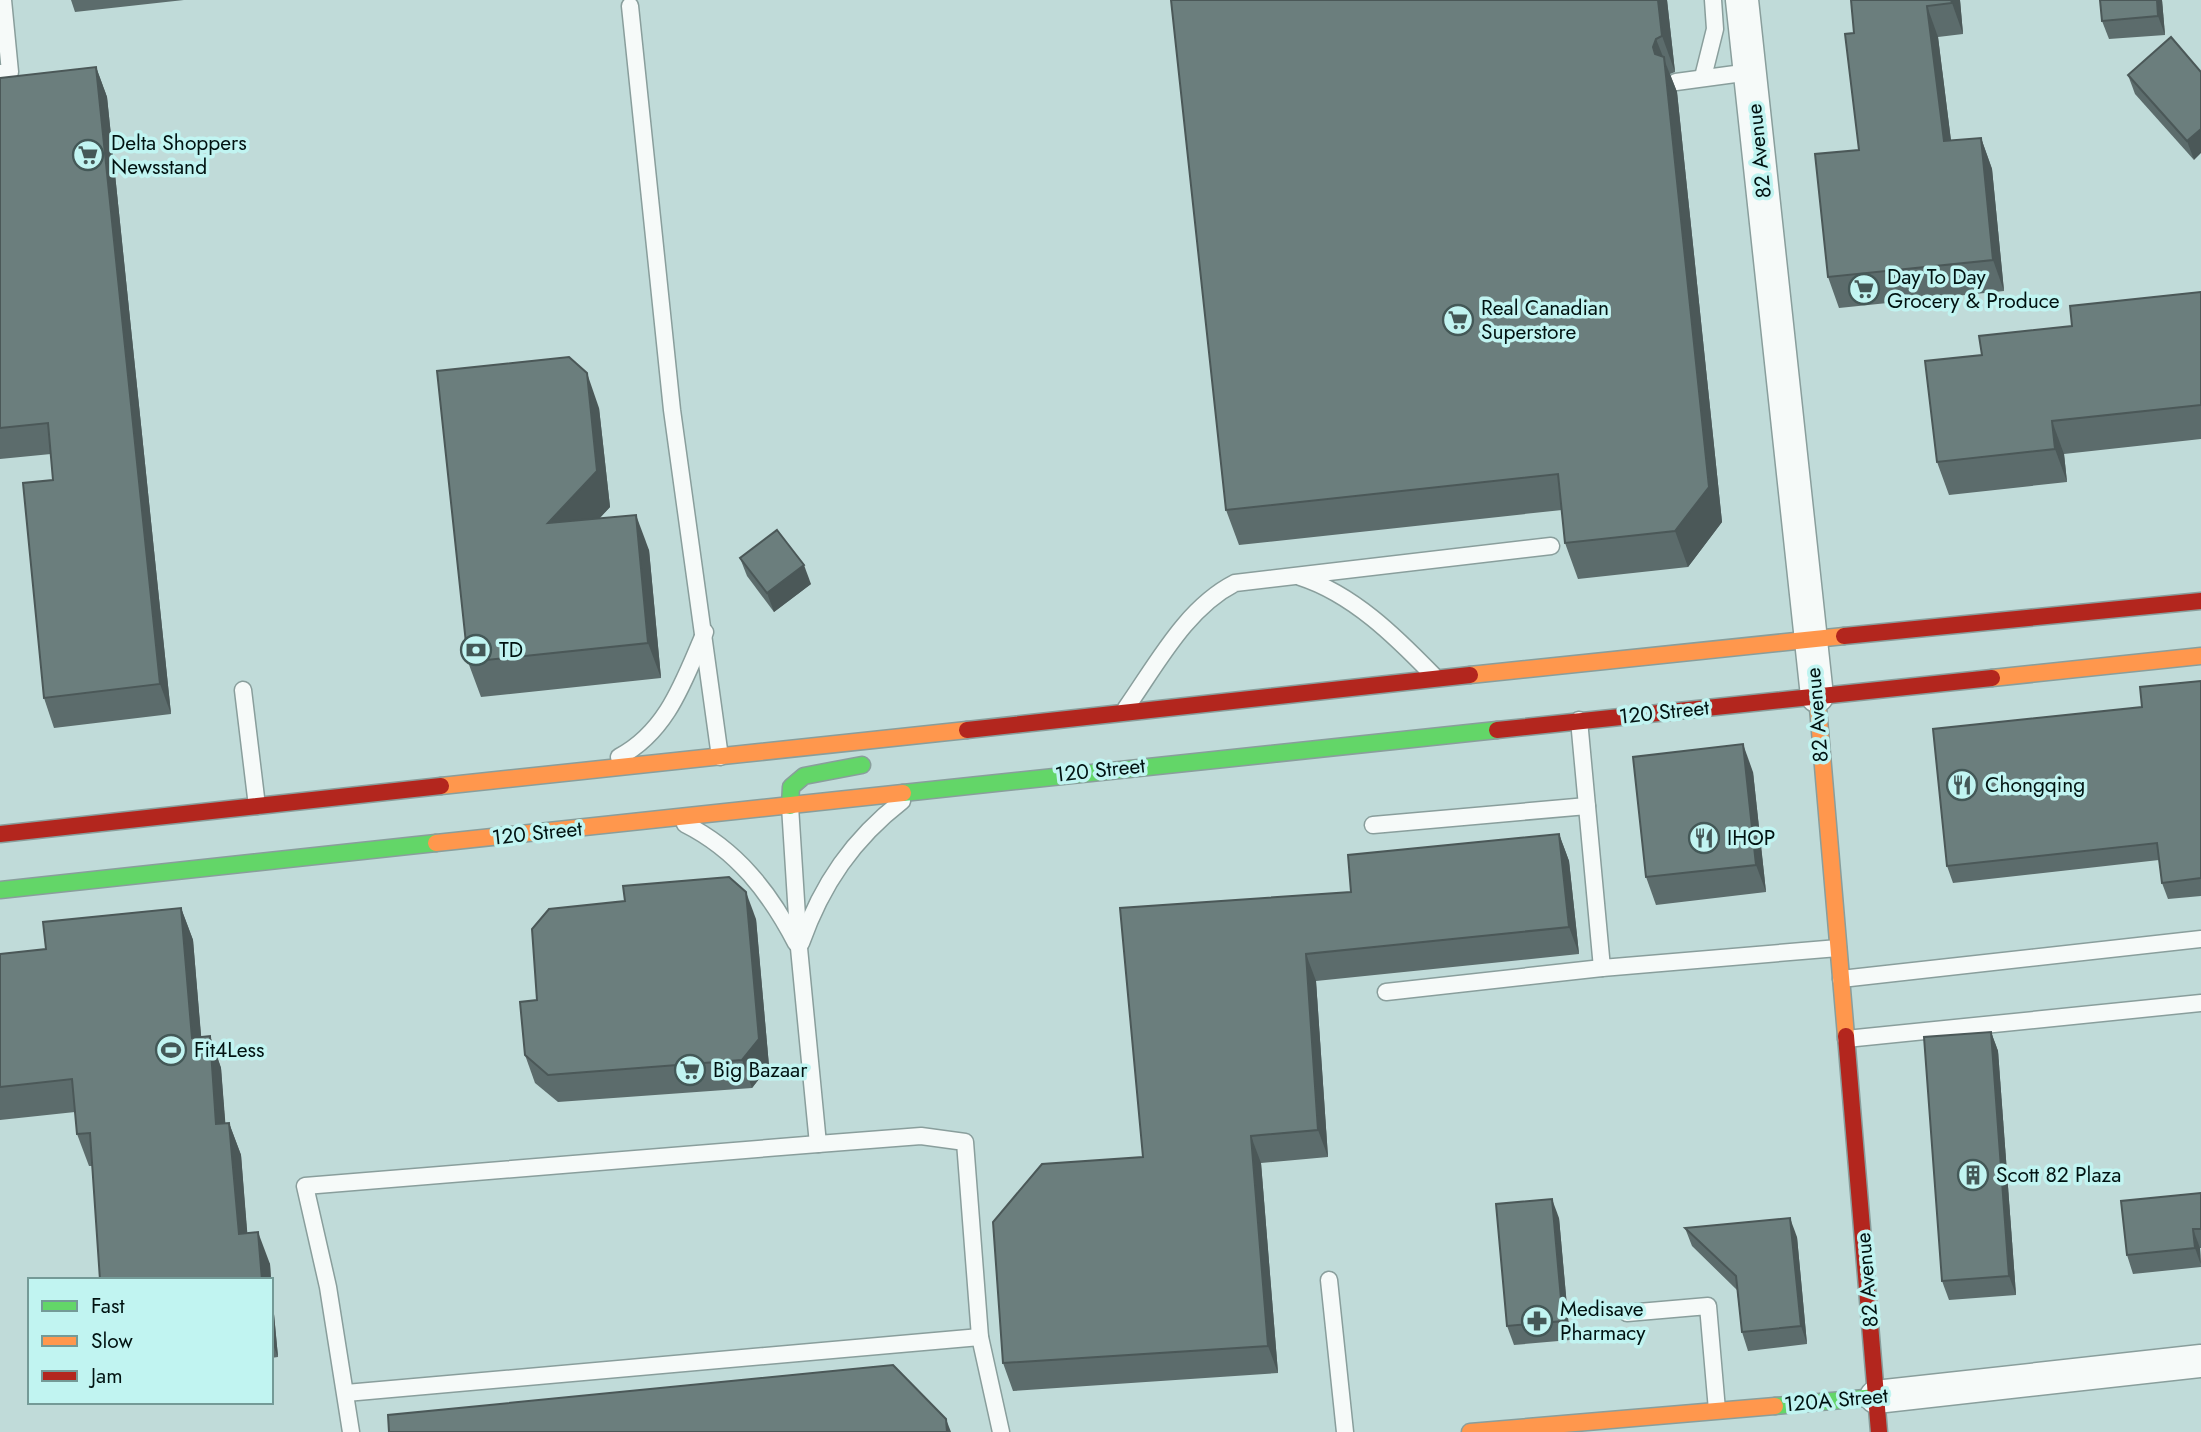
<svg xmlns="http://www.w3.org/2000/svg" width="2201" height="1432" font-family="Jost,sans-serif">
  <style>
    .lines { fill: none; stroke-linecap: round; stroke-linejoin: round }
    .lane-casing { stroke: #899e9c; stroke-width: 19 }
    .street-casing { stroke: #899e9c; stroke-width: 35 }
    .fast-casing { stroke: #899e9c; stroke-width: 19 }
    .slow-casing { stroke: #899e9c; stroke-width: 19 }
    .jam-casing { stroke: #899e9c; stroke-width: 19 }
    .lane { stroke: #f6faf9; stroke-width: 16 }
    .street { stroke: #f6faf9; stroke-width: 32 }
    .fast { stroke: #63d668; stroke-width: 16 }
    .slow { stroke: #ff974d; stroke-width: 16 }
    .jam { stroke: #b3261e; stroke-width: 16 }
    .wall { fill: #5c6c6c }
    .shaded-wall { fill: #4b5858 }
    .building { fill: #6b7e7d; stroke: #4b5858; stroke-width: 2 }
    .labels { text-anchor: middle; stroke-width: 7; stroke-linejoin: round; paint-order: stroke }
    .poi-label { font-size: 21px; fill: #011211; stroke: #c1f4f1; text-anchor: start }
    .street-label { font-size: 21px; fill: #011211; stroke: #c1f4f1 }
  </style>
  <rect width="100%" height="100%" fill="#c0dbd9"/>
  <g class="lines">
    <g class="lane-casing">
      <g id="lane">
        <path d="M630 6 672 410 720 757"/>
        <path d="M0 73 10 72 3 0"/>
        <path d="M1703 77 1715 29 1713 0"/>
        <path d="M1676 82 1750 72"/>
        <path d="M1300 577C1353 594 1396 637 1433 675"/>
        <path d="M243 690 257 806"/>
        <path d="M1126 708C1157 664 1186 608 1235 583L1551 546"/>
        <path d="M1579 720 1602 968 1838 948"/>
        <path d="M619 757C668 731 684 680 705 632"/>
        <path d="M790 806 799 948 818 1144 921 1136 965 1142 980 1337 1001 1432"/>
        <path d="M685 824C737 850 770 893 796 943"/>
        <path d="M1373 825 1587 806"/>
        <path d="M801 943C822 884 853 839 902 801"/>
        <path d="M1841 979 2201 939"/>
        <path d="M1386 992 1602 968"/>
        <path d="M1846 1039 2201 1003"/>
        <path d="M1329 1280 1345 1432"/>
        <path d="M1627 1313 1708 1306 1717 1410"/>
        <path d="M346 1393 980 1337"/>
        <path d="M351 1432 328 1287 305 1186 818 1144"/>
      </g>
    </g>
    <g class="street-casing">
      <g id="street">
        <path d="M1742 0 1817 696"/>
        <path d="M1876 1397 2201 1361"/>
      </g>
    </g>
    <g class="fast-casing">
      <g id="fast">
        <path d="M903 793 1497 730"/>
        <path d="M790 806 791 787 804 776 862 765"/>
        <path d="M0 890 436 843"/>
        <path d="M1775 1406 1876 1397"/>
      </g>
    </g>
    <g class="slow-casing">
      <g id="slow">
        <path d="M1470 675 1844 636"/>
        <path d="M1992 678 2201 656"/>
        <path d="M1817 696 1846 1036"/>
        <path d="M441 786 967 730"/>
        <path d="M436 843 903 793"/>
        <path d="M1470 1432 1775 1406"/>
      </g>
    </g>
    <g class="jam-casing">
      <g id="jam">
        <path d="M1844 636 2201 601"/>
        <path d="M967 730 1470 675"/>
        <path d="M1497 730 1992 678"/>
        <path d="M0 834 441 786"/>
        <path d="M1846 1036 1879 1432"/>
      </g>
    </g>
    <use href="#lane" class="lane"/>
    <use href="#street" class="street"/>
    <use href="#fast" class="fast"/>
    <use href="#slow" class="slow"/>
    <use href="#jam" class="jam"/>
  </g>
  <g class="wall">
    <path d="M71 0H184L75 12Z"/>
    <path d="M1171 0H1667L1675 72 1670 74 1677 92 1722 522 1688 567 1578 579 1565 543 1562 510 1239 545 1226 510Z"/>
    <path d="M1851 0H1960L1963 34 1938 37 1951 141 1981 138 1992 169 2004 291 1839 308 1828 277 1859 150 1854 33Z"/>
    <path d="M2162 0 2165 35 2109 39 2102 21Z"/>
    <path d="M2171 37 2194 160 2135 94 2128 75Z"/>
    <path d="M96 67 107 97 171 714 54 728 44 698 53 480 51 454 0 459V78Z"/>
    <path d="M2201 292V439L2064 454 2067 482 1949 495 1937 462 1982 355 2072 326Z"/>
    <path d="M599 408 610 507 599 519 649 550 661 678 481 697 468 662Z"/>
    <path d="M740 558 811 584 774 612 747 576Z"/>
    <path d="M2201 681V896L2168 899 2162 883 2159 860 1953 883 1947 866 2142 707Z"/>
    <path d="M1753 772 1766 892 1656 905 1646 877Z"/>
    <path d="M1559 834 1569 861 1579 954 1316 981 1328 1157 1261 1163 1278 1373 1013 1391 1003 1363 1143 1157 1351 892Z"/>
    <path d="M181 908 193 940 201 1037 210 1036 221 1068 225 1123H229L241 1155 247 1233 270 1264 271 1280H100L92 1166H89L77 1134 75 1112 0 1120V954L46 949Z"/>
    <path d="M756 919 769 1066 752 1088 558 1102 535 1083 525 1055 537 1000Z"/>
    <path d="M1991 1032 1998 1051 2016 1295 1949 1300 1942 1281Z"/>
    <path d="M2201 1193V1248H2200L2201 1267 2133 1274 2127 1255Z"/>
    <path d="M1559 1218 1570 1340 1514 1345 1507 1326Z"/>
    <path d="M1685 1228 1797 1237 1807 1344 1748 1351 1742 1332 1737 1290 1692 1246Z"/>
    <path d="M271 1282 278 1357 271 1358Z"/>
  </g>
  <g class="shaded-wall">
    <path d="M1658 0H1667L1675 72 1662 36Z"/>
    <path d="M1951 0H1960L1963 34 1952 3Z"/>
    <path d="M2157 0H2162L2165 35 2158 16Z"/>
    <path d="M1927 6 1938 37 1955 172 1944 141Z"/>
    <path d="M1656 39 1677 92 1722 522 1688 567 1675 531 1653 47Z"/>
    <path d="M96 67 107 97 171 714 160 684Z"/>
    <path d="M2201 129V153L2194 160 2187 141Z"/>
    <path d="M1981 138 1992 169 2004 291 1993 260Z"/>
    <path d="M587 373 599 408 610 507 561 559 548 523Z"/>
    <path d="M2052 421 2064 454 2067 482 2055 449Z"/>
    <path d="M636 515 649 550 661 678 648 643Z"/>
    <path d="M804 565 811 584 774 612 767 593Z"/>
    <path d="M1743 744 1753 772 1766 892 1756 865Z"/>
    <path d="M1559 834 1569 861 1579 954 1569 927Z"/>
    <path d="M746 892 756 919 769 1066 752 1088 742 1060Z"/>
    <path d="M181 908 193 940 204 1070 192 1038Z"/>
    <path d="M1306 954 1316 981 1328 1157 1318 1130Z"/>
    <path d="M1991 1032 1998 1051 2016 1295 2009 1276Z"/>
    <path d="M210 1036 221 1068 228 1156 216 1124Z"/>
    <path d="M229 1123 241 1155 250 1266 239 1234Z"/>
    <path d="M1251 1136 1261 1163 1278 1373 1268 1346Z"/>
    <path d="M1552 1199 1559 1218 1570 1340 1563 1321Z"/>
    <path d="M1790 1218 1797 1237 1807 1344 1801 1326Z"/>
    <path d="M2193 1229 2200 1248 2201 1265 2195 1248Z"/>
    <path d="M258 1232 270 1264 271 1280H262Z"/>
    <path d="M271 1282 278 1357 271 1340Z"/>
    <path d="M946 1419 951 1432H947Z"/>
  </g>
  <g class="building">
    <path d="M1171 0H1658L1662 36 1656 39 1653 47 1655 54 1664 57 1709 487 1675 531 1565 543 1558 474 1226 510Z"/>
    <path d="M1851 0H1951L1952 3 1927 6 1944 141 1981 138 1993 260 1828 277 1815 154 1859 150 1845 34 1854 33Z"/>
    <path d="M2100 0H2157L2158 16 2102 21Z"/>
    <path d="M2171 37 2201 72V129L2187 141 2128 75Z"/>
    <path d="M96 67 160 684 44 698 23 483 53 480 48 423 0 428V78Z"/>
    <path d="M2201 292V405L2052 421 2055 449 1937 462 1925 361 1982 355 1979 336 2072 326 2070 306Z"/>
    <path d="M569 357 587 373 597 471 548 523 636 515 648 643 468 662 437 371Z"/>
    <path d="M777 530 804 565 767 593 740 558Z"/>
    <path d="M2201 681V878L2162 883 2157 843 1947 866 1933 729 2142 707 2140 687Z"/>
    <path d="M1743 744 1756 865 1646 877 1633 757Z"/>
    <path d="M1559 834 1569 927 1306 954 1318 1130 1251 1136 1268 1346 1003 1363 993 1222 1042 1164 1143 1157 1120 908 1351 892 1348 855Z"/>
    <path d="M729 877 746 892 759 1039 742 1060 548 1075 525 1055 520 1002 537 1000 532 929 549 909 625 901 623 886Z"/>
    <path d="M181 908 192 1038 210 1036 216 1124 229 1123 239 1234 258 1232 262 1280H100L90 1133 77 1134 72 1079 0 1087V954L46 949 43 922Z"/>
    <path d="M1991 1032 2009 1276 1942 1281 1924 1037Z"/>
    <path d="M2201 1193V1229H2193L2195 1248 2127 1255 2121 1201Z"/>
    <path d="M1552 1199 1563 1321 1507 1326 1496 1204Z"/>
    <path d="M1790 1218 1801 1326 1742 1332 1736 1276 1685 1228Z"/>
    <path d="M893 1365 946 1419 947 1432H389L388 1415Z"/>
  </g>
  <defs>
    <g id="supermarket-ring" transform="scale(1.575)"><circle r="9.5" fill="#c1f4f1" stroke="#445857" stroke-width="1.5"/><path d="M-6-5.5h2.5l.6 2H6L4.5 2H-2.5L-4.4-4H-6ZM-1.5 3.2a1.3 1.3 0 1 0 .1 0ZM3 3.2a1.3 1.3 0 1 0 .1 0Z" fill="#445857"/></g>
    <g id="bank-ring" transform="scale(1.575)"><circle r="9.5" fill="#c1f4f1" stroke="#445857" stroke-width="1.5"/><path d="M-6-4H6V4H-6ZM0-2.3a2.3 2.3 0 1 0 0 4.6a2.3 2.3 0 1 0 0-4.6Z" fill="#445857"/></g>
    <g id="restaurant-ring" transform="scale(1.575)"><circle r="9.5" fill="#c1f4f1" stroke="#445857" stroke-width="1.5"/><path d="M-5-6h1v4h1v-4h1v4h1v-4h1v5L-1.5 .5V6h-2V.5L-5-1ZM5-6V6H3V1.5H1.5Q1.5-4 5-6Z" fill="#445857"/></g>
    <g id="stadium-ring" transform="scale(1.575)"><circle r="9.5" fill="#c1f4f1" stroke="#445857" stroke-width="1.5"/><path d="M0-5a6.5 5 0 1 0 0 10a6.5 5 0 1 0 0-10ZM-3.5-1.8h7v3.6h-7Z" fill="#445857"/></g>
    <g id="building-ring" transform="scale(1.575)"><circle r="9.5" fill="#c1f4f1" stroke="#445857" stroke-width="1.5"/><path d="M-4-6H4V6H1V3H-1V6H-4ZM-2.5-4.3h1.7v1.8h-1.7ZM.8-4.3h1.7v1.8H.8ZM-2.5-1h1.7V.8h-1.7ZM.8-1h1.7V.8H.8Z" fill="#445857"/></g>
    <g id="pharmacy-ring" transform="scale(1.575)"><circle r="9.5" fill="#c1f4f1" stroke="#445857" stroke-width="1.5"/><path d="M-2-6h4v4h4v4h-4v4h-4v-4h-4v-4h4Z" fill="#445857"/></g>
  </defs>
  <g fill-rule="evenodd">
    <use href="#supermarket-ring" x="88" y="155"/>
    <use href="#supermarket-ring" x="1864" y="289"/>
    <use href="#supermarket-ring" x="1458" y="320"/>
    <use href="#bank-ring" x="476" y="650"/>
    <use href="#restaurant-ring" x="1962" y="785"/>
    <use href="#restaurant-ring" x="1704" y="838"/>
    <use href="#stadium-ring" x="171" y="1050"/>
    <use href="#supermarket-ring" x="690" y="1070"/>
    <use href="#building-ring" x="1973" y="1175"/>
    <use href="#pharmacy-ring" x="1537" y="1321"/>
  </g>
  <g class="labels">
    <g class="poi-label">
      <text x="111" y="150">Delta Shoppers<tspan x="111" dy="24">Newsstand</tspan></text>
      <text x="1887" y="284">Day To Day<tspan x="1887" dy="24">Grocery &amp; Produce</tspan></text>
      <text x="1481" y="315">Real Canadian<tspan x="1481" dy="24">Superstore</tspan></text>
      <text x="499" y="657">TD</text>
      <text x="1985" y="792">Chongqing</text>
      <text x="1727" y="845">IHOP</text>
      <text x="194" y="1057">Fit4Less</text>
      <text x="713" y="1077">Big Bazaar</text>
      <text x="1996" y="1182">Scott 82 Plaza</text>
      <text x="1560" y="1316">Medisave<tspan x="1560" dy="24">Pharmacy</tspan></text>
    </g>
    <g class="street-label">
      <text transform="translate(1759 151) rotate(-96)" y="7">82 Avenue</text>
      <text transform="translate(1664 712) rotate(-6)" y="7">120 Street</text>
      <text transform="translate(1817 715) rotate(-95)" y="7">82 Avenue</text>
      <text transform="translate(1100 770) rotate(-6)" y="7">120 Street</text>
      <text transform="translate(537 833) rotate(-6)" y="7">120 Street</text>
      <text transform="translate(1867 1280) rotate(-95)" y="7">82 Avenue</text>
      <text transform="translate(1836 1400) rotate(-5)" y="7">120A Street</text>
    </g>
  </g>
  <rect x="28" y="1278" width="245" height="126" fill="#c1f4f1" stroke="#749a97" stroke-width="2"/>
  <rect x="42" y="1301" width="35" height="10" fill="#63d668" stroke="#749a97" stroke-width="2"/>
  <text x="91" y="1313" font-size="21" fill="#011211">Fast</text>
  <rect x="42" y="1336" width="35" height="10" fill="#ff974d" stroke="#749a97" stroke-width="2"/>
  <text x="91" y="1348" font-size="21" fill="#011211">Slow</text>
  <rect x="42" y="1371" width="35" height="10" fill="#b3261e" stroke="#749a97" stroke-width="2"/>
  <text x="91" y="1383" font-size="21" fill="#011211">Jam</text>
</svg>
